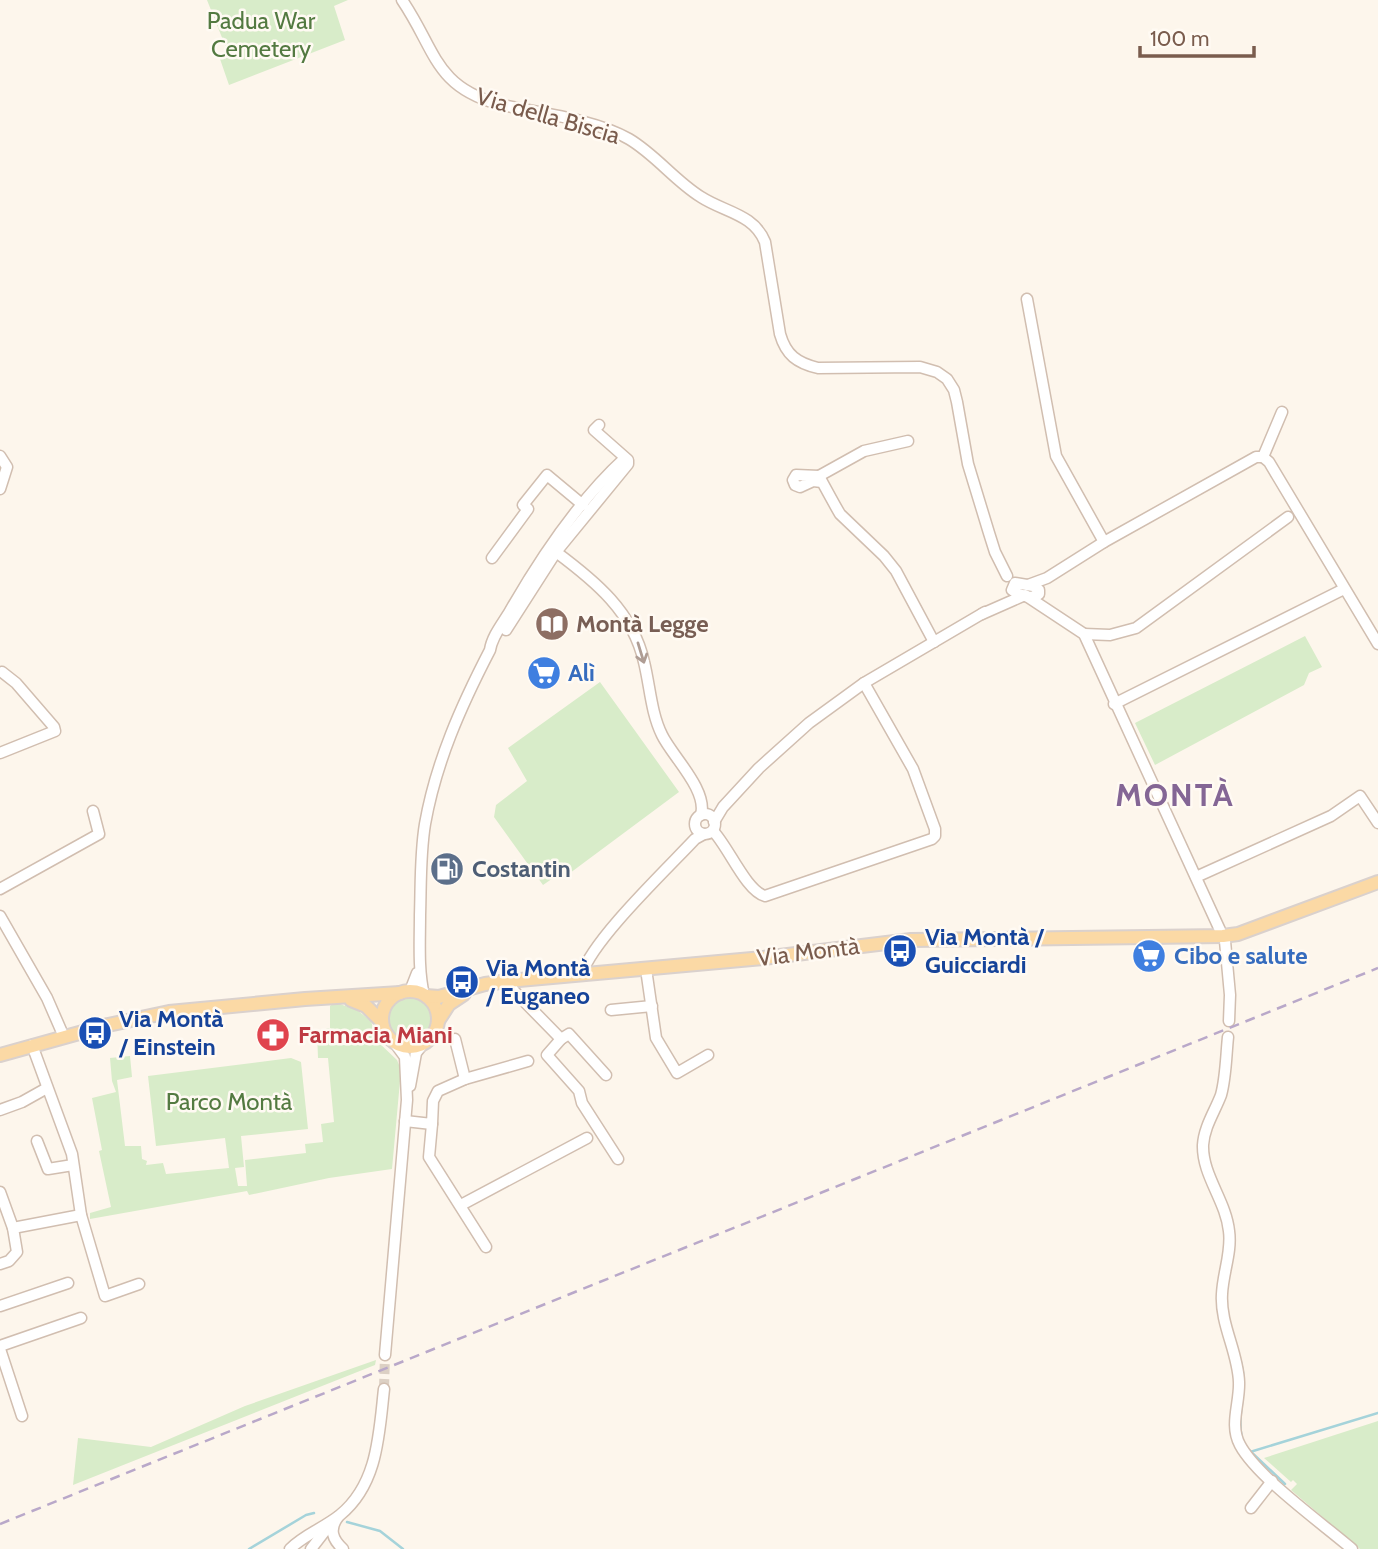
<svg xmlns="http://www.w3.org/2000/svg" width="1378" height="1549" font-family="Cabin,sans-serif">
  <style>
    .green { fill: #d8ecc9 }
    .lines { fill: none; stroke-linecap: round; stroke-linejoin: round }
    .stream { stroke: #a5d3da; stroke-width: 2.5 }
    .minor-tunnel { stroke: #dcd0c4; stroke-width: 10; stroke-dasharray: 10 5; stroke-linecap: butt }
    .minor-casing { stroke: #d1beb0; stroke-width: 13 }
    .major-casing { stroke: #dad1cd; stroke-width: 16 }
    .minor { stroke: #fff; stroke-width: 10 }
    .major { stroke: #fbd9a5; stroke-width: 12 }
    .rail { stroke: #b9a8c9; stroke-width: 2.5; stroke-dasharray: 10 7; stroke-linecap: butt }
    .oneway { stroke: #af9d94 }
    .labels { text-anchor: middle; stroke-width: 5; stroke-linejoin: round; paint-order: stroke }
    .park-label { font-size: 24px; fill: #537a41; stroke: #fffaf3 }
    .street-label { font-size: 24px; fill: #7a5c4d; stroke: #fffaf3 }
    .education-label { font-size: 24px; font-weight: bold; fill: #785e54; stroke: #fffaf3; text-anchor: start }
    .shop-label { font-size: 24px; font-weight: bold; fill: #366cbe; stroke: #fffaf3; text-anchor: start }
    .service-label { font-size: 24px; font-weight: bold; fill: #4e5e75; stroke: #fffaf3; text-anchor: start }
    .transit-label { font-size: 24px; font-weight: bold; fill: #164399; stroke: #fffaf3; text-anchor: start }
    .health-label { font-size: 24px; font-weight: bold; fill: #be3a42; stroke: #fffaf3; text-anchor: start }
    .district-label { font-size: 32px; font-weight: bold; letter-spacing: 2px; fill: #846695; stroke: #fffaf3 }
  </style>
  <rect width="100%" height="100%" fill="#fdf6ec"/>
  <g class="green">
    <path d="M207 0H348L334 6 345 40 229 85 220 59 229 55Z"/>
    <path d="M1305 636 1322 667 1309 673 1304 685 1155 765 1135 723Z"/>
    <path d="M600 682 679 792 566 876 559 874 543 885 494 817 496 805 527 781 508 748Z"/>
    <circle cx="409" cy="1019" r="22"/>
    <path d="M334 1002 357 1010 371 1021 377 1041 397 1060 401 1070 392 1169 329 1178 249 1195 247 1191 90 1219V1213L111 1207 99 1151 102 1150 92 1098 116 1092 112 1081 110 1058 130 1056 132 1077 117 1080 125 1146H141L142 1159 147 1161 146 1165 163 1163 166 1174 229 1168 225 1138 156 1146 148 1076 291 1058 301 1062 308 1129 241 1136 244 1167 235 1168 238 1186H247L245 1160 306 1153 305 1144 323 1142 321 1124 334 1122 328 1058H318L317 1031 330 1028V1006Z"/>
    <path d="M376 1360 375 1365 73 1485 78 1438 151 1447 245 1406Z"/>
    <path d="M1378 1421V1549H1360L1291 1490 1297 1484 1293 1480 1291 1482 1264 1458Z"/>
  </g>
  <g class="lines">
    <g class="stream">
      <path d="M1241 1362C1249 1391 1236 1413 1242 1438"/>
      <path d="M1249 1450 1285 1484"/>
      <path d="M1250 1452 1378 1413"/>
      <path d="M347 1522 380 1531 403 1549"/>
      <path d="M249 1549 306 1515 314 1513"/>
    </g>
    <path class="minor-tunnel" d="M384 1389 385 1355"/>
    <g class="minor-casing">
      <g id="minor">
        <path d="M402 0C436 50 434 86 498 104 538 113 594 119 629 139 656 155 675 181 701 197 724 212 754 214 765 242L780 334C786 355 797 363 818 368L920 367 937 372 947 379 954 390 957 402 968 464 989 533 995 552 1007 576"/>
        <path d="M1027 299 1056 456 1104 542"/>
        <path d="M0 456 7 467 0 489"/>
        <path d="M1263 457 1269 462 1378 644"/>
        <path d="M1263 457 1282 412"/>
        <path d="M819 476 864 451 908 441"/>
        <path d="M822 482 813 481 800 487 795 485 793 480 796 475 819 476C826 489 833 502 840 514L884 556 896 571 934 642"/>
        <path d="M556 552C595 581 633 612 644 662 650 686 651 713 662 735 672 756 708 790 701 815"/>
        <path d="M492 558 528 509 523 505 547 475 583 505"/>
        <path d="M1015 583 1033 586 1039 590V594C1032 600 1018 595 1012 590Z"/>
        <path d="M1028 585 1047 578 1104 542 1256 457H1263"/>
        <path d="M982 614 1025 595 1084 634 1225 941 1230 995 1229 1021"/>
        <path d="M506 630 556 552 628 464V460L594 430 599 425"/>
        <path d="M1084 634 1110 635 1136 628 1288 517"/>
        <path d="M1114 704 1344 589"/>
        <path d="M0 753 55 731 54 727 16 683 2 672"/>
        <circle cx="705" cy="824" r="10"/>
        <path d="M714 822 723 807 759 768 809 723 864 683 985 612"/>
        <path d="M713 831C728 846 746 891 765 896L932 839 935 836V829L913 769 864 683"/>
        <path d="M1196 877 1331 816 1360 796 1378 823"/>
        <path d="M0 889 99 834 93 811"/>
        <path d="M0 916 47 998 64 1037"/>
        <path d="M646 969 656 1038 677 1073 708 1055"/>
        <path d="M582 974C592 940 668 868 695 839L704 834"/>
        <path d="M508 981 514 991 561 1039 547 1055 579 1091 582 1103 618 1159"/>
        <path d="M410 991 417 973"/>
        <path d="M424 995C418 970 420 941 420 915 421 885 420 854 425 824 436 762 461 706 490 650 492 636 503 623 510 611 541 557 579 500 625 458"/>
        <path d="M611 1010 652 1006"/>
        <path d="M1228 1037C1226 1056 1226 1077 1221 1095 1215 1111 1204 1127 1203 1145 1202 1175 1226 1201 1229 1231 1232 1252 1223 1272 1222 1294 1220 1324 1238 1352 1239 1382 1240 1403 1229 1425 1240 1445 1257 1477 1323 1524 1352 1549"/>
        <path d="M455 1039 465 1079"/>
        <path d="M561 1039 569 1034 606 1075"/>
        <path d="M32 1045 72 1154 81 1215 105 1296 139 1284"/>
        <path d="M410 1086 416 1053 423 1044"/>
        <path d="M0 1110 22 1102 47 1088"/>
        <path d="M405 1121 432 1124 433 1101 438 1091 465 1079 528 1061"/>
        <path d="M432 1124 429 1157 486 1247"/>
        <path d="M37 1141 48 1169 73 1165"/>
        <path d="M0 1192 13 1228 17 1252 9 1261 0 1264"/>
        <path d="M461 1205 587 1138"/>
        <path d="M13 1228 81 1215"/>
        <path d="M0 1306 68 1283"/>
        <path d="M0 1346 81 1318"/>
        <path d="M0 1349 22 1416"/>
        <path d="M385 1355 407 1100 405 1057 394 1042"/>
        <path d="M1251 1508 1272 1481"/>
        <path d="M338 1517C329 1529 332 1539 343 1549"/>
        <path d="M290 1549C305 1534 324 1528 340 1515 378 1484 379 1434 384 1389"/>
        <path d="M311 1549 328 1527"/>
      </g>
    </g>
    <g class="major-casing">
      <g id="major">
        <circle cx="410" cy="1019" r="28"/>
        <path d="M426 996 439 997 485 984 508 981 763 958 911 940 1223 936 1238 934 1378 882"/>
        <path d="M351 1000 366 1006 382 1022"/>
        <path d="M438 1021 449 1004 464 994"/>
        <path d="M0 1055 108 1025 169 1012 305 999 400 993"/>
      </g>
    </g>
    <use href="#minor" class="minor"/>
    <use href="#major" class="major"/>
    <path class="rail" d="M0 1524 1378 968"/>
  </g>
  <defs><path id="oneway-shaft" d="M-6 0H5M1.5-3L5.5 0L1.5 3" fill="none" stroke-width="1.6" stroke-linecap="round" stroke-linejoin="round" transform="scale(1.75)"/></defs>
  <use class="oneway" href="#oneway-shaft" transform="translate(641 653) rotate(73)"/>
  <defs>
    <g id="library-disc" transform="scale(1.75)"><circle r="9.5" fill="#8d6e63" stroke="#fffaf3"/><path d="M-6-4Q-3-5.5-.7-3.5V5Q-3 3-6 4ZM6-4Q3-5.5 .7-3.5V5Q3 3 6 4Z" fill="#fff"/></g>
    <g id="supermarket-disc" transform="scale(1.75)"><circle r="9.5" fill="#3f7fe0" stroke="#fffaf3"/><path d="M-6-5.5h2.5l.6 2H6L4.5 2H-2.5L-4.4-4H-6ZM-1.5 3.2a1.3 1.3 0 1 0 .1 0ZM3 3.2a1.3 1.3 0 1 0 .1 0Z" fill="#fff"/></g>
    <g id="fuel-disc" transform="scale(1.75)"><circle r="9.5" fill="#5c6f8a" stroke="#fffaf3"/><path d="M-5.5-6h7V0h2V4h1.3V-2.5L3-4.5l.8-.8L6-3V5H2.5V1h-1V6h-7ZM-4.2-4.7v3.2H.2V-4.7Z" fill="#fff"/></g>
    <g id="bus-disc" transform="scale(1.75)"><circle r="9.5" fill="#1a4fb4" stroke="#fffaf3"/><path d="M-5-6H5V4H4V6H2V4H-2V6H-4V4H-5ZM-3.5-4V0h7V-4ZM-3.5 1.2v1.5H-2V1.2ZM2 1.2v1.5H3.5V1.2Z" fill="#fff"/></g>
    <g id="pharmacy-disc" transform="scale(1.75)"><circle r="9.5" fill="#e0444e" stroke="#fffaf3"/><path d="M-2-6h4v4h4v4h-4v4h-4v-4h-4v-4h4Z" fill="#fff"/></g>
  </defs>
  <g fill-rule="evenodd">
    <use href="#library-disc" x="552" y="624"/>
    <use href="#supermarket-disc" x="544" y="673"/>
    <use href="#fuel-disc" x="447" y="869"/>
    <use href="#bus-disc" x="900" y="951"/>
    <use href="#supermarket-disc" x="1149" y="956"/>
    <use href="#bus-disc" x="462" y="982"/>
    <use href="#bus-disc" x="95" y="1033"/>
    <use href="#pharmacy-disc" x="273" y="1035"/>
  </g>
  <g class="labels">
    <g class="park-label">
      <text x="261" y="29">Padua War<tspan x="261" dy="28">Cemetery</tspan></text>
      <text x="229" y="1110">Parco Montà</text>
    </g>
    <g class="street-label">
      <text transform="translate(548 116) rotate(16)" y="8">Via della Biscia</text>
      <text transform="translate(808 952) rotate(-7)" y="8">Via Montà</text>
    </g>
    <g class="education-label">
      <text x="576" y="632">Montà Legge</text>
    </g>
    <g class="shop-label">
      <text x="568" y="681">Alì</text>
      <text x="1174" y="964">Cibo e salute</text>
    </g>
    <g class="service-label">
      <text x="472" y="877">Costantin</text>
    </g>
    <g class="transit-label">
      <text x="925" y="945">Via Montà /<tspan x="925" dy="28">Guicciardi</tspan></text>
      <text x="486" y="976">Via Montà<tspan x="486" dy="28">/ Euganeo</tspan></text>
      <text x="119" y="1027">Via Montà<tspan x="119" dy="28">/ Einstein</tspan></text>
    </g>
    <g class="health-label">
      <text x="298" y="1043">Farmacia Miani</text>
    </g>
    <g class="district-label">
      <text x="1175" y="806">MONTÀ</text>
    </g>
  </g>
  <path d="M1140 46v10h114v-10" fill="none" stroke="#7a5c4d" stroke-width="3.5"/>
  <text x="1150" y="46" font-size="21" fill="#7a5c4d" stroke="#fffaf3" stroke-width="5" paint-order="stroke">100 m</text>
</svg>
